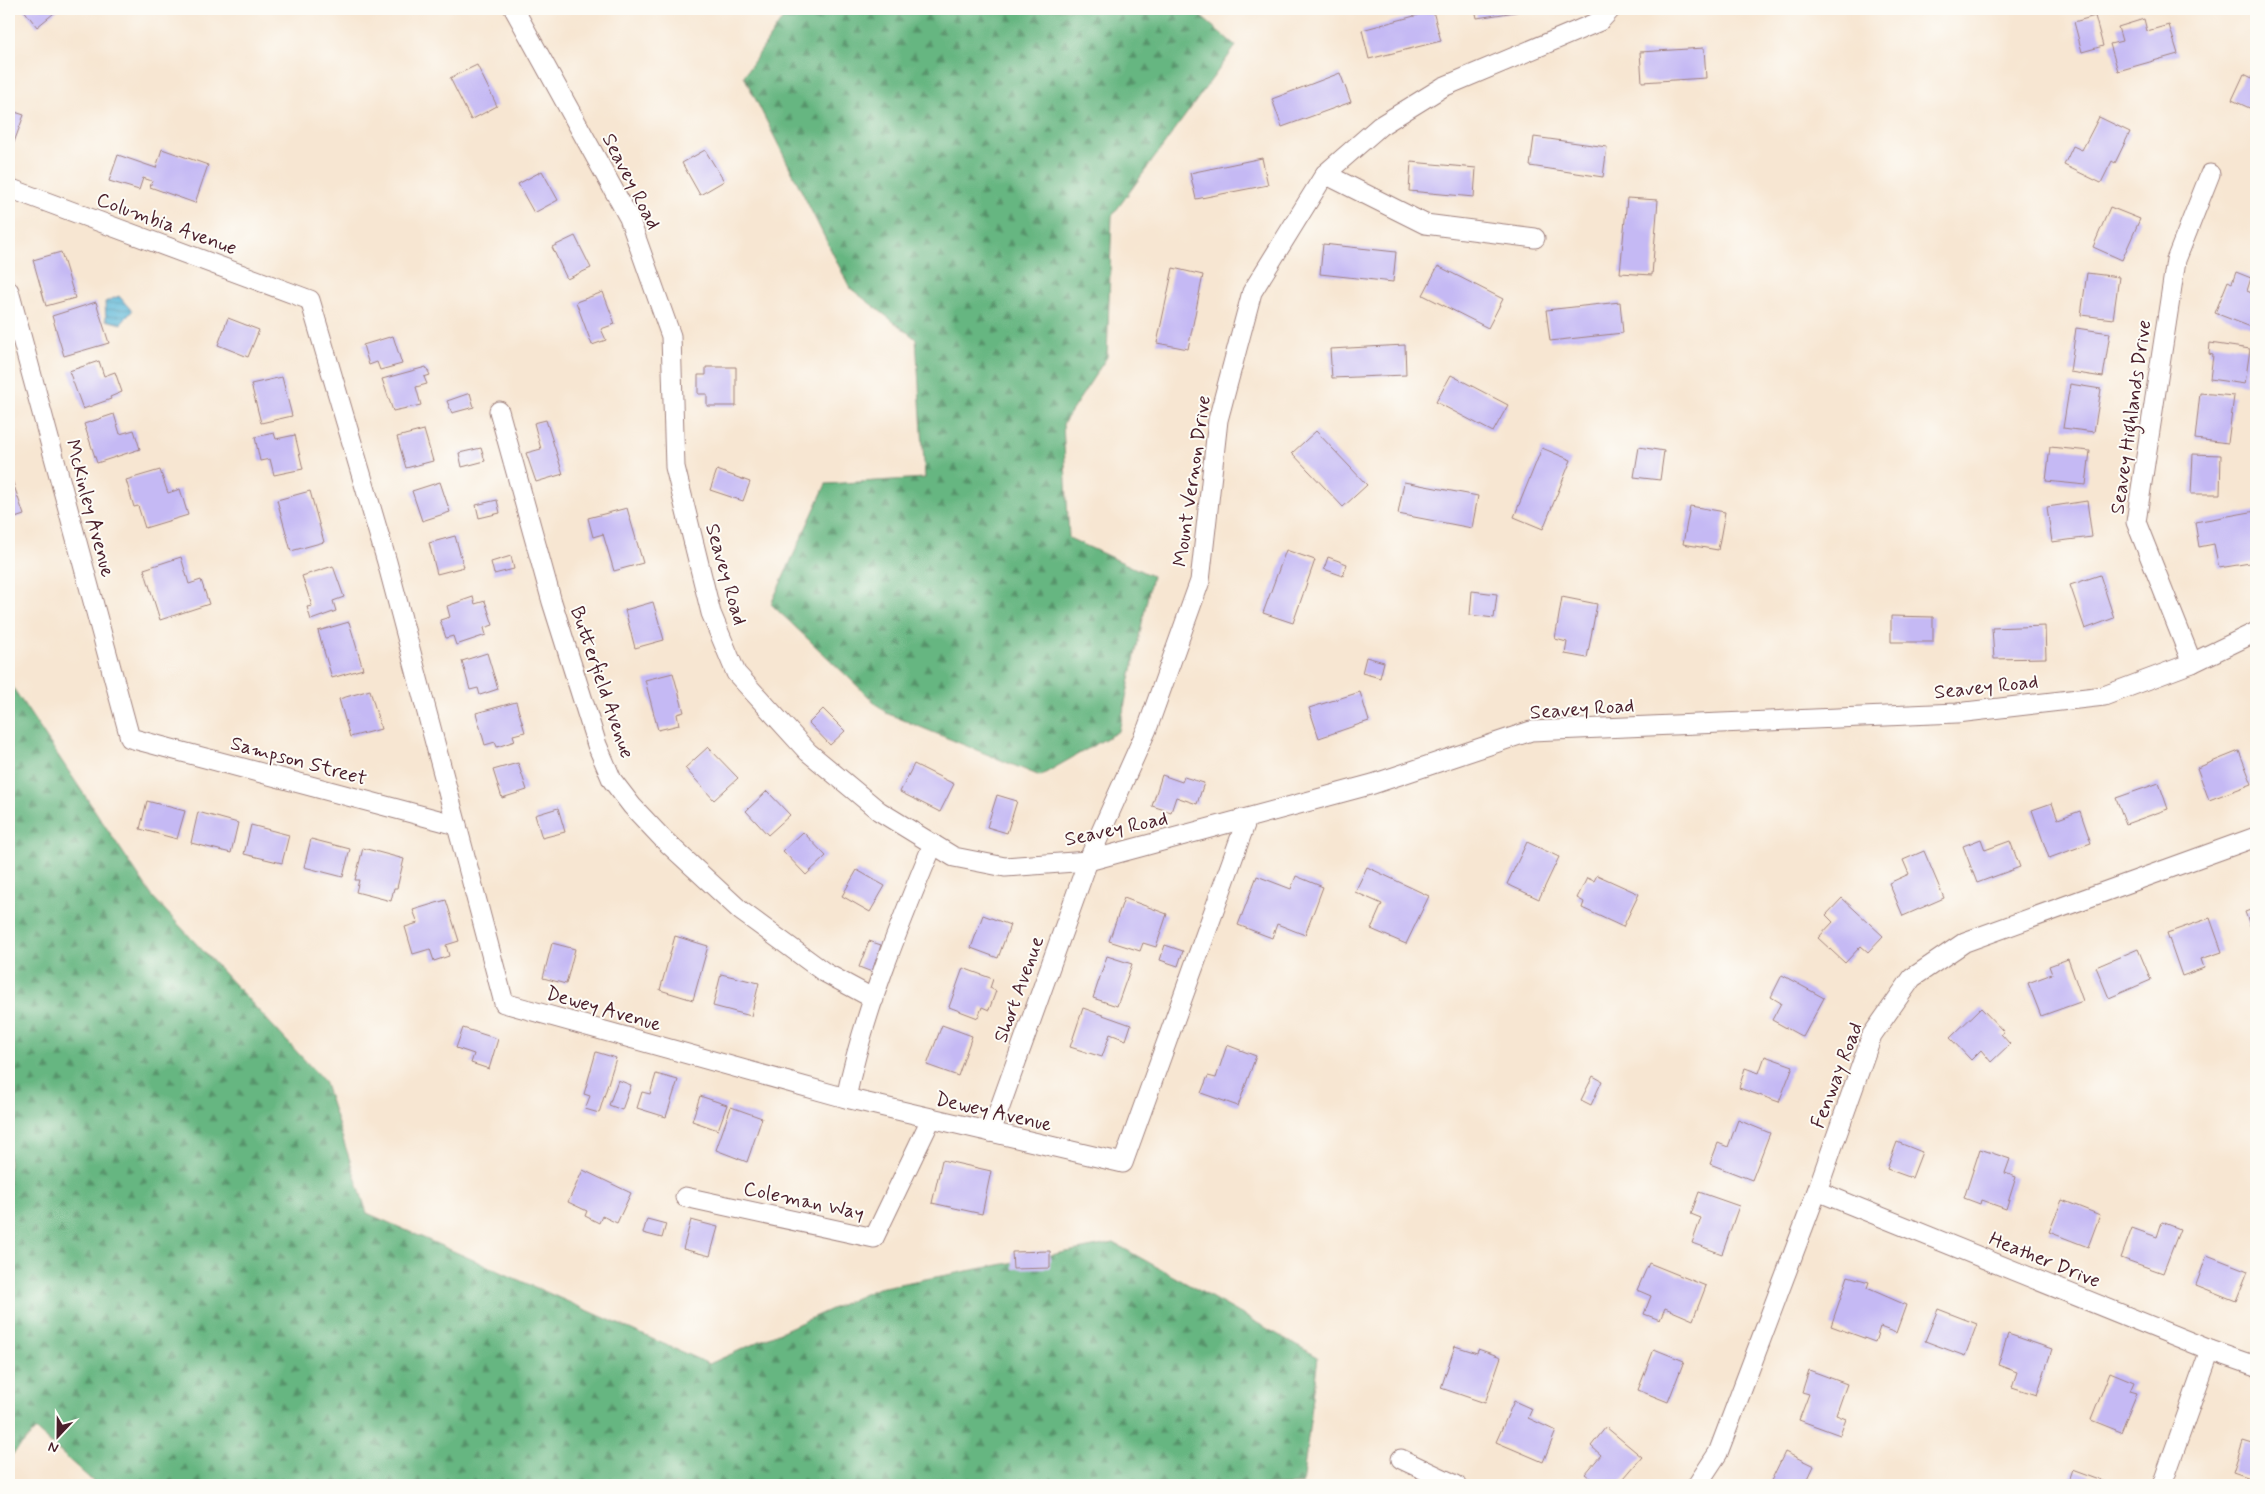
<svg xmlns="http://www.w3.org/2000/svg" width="2265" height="1494" font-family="Mynerve,sans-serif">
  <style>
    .forest { fill: url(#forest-firs); stroke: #586a56 }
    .water { fill: url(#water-rules); stroke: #526a81 }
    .building { fill: #c5b9f4 }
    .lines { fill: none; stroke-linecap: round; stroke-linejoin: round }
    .street-casing { stroke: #a0827e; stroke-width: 21 }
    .street { stroke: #fff; stroke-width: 19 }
    .labels { text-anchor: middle; stroke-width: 4; stroke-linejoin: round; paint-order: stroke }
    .street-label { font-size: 20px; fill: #4a1f2b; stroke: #fdfcf7 }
  </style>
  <defs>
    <pattern id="forest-firs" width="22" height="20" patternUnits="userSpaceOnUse" patternTransform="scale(1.25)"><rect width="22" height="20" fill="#66b681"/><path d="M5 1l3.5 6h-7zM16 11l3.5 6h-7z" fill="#56936a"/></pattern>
    <pattern id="water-rules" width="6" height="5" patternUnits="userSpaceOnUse" patternTransform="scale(1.25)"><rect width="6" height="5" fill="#59b6d7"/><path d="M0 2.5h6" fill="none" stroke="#4c93af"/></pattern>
  </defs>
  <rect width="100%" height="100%" fill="#fdfcf7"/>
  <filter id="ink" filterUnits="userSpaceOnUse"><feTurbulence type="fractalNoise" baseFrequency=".02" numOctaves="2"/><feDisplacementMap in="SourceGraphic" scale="10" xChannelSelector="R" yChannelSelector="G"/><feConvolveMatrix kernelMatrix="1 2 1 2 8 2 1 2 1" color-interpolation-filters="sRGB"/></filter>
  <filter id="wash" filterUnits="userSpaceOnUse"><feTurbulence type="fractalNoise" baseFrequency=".0096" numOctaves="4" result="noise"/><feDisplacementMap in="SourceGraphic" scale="20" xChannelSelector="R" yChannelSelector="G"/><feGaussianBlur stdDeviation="1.12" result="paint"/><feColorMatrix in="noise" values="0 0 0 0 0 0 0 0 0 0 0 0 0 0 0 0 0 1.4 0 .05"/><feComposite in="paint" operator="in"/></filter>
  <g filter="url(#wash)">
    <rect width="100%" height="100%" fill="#f7e6d2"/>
    <g class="forest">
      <path d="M789 9H1192L1236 46 1112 216 1107 357 1063 424 1069 538 1152 576 1119 731 1040 776 886 713 771 604 826 484 925 478 916 339 850 288 744 76Z"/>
      <path d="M9 682 152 896 324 1081 367 1213 709 1364 878 1288 1114 1243 1318 1357 1302 1485H97L36 1430 9 1458Z"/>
    </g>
    <path class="water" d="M119 296 132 311 121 324 106 320 105 302Z"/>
    <g id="blocks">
      <g class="building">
        <path d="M23 9H59L37 27Z"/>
        <path d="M1475 9H1527L1528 10 1477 18Z"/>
        <path d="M1433 11 1441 41 1369 59 1362 30Z"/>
        <path d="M2095 16 2103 46 2082 52 2074 22Z"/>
        <path d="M2144 19 2147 31 2169 25 2178 54 2118 71 2110 44 2122 41 2118 27Z"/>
        <path d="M1704 48 1706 78 1642 82 1640 52Z"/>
        <path d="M477 65 497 106 471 120 450 78Z"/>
        <path d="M1340 73 1351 102 1282 127 1272 99Z"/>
        <path d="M2244 74 2256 80V111L2232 100Z"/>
        <path d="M9 110 24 115 13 145 9 143Z"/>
        <path d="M2099 117 2130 132 2115 163 2112 161 2101 183 2064 165 2073 146 2082 150Z"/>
        <path d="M1534 137 1607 147 1603 177 1530 166Z"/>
        <path d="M162 149 208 165 195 203 150 187 152 181 143 178 139 190 109 181 118 155 156 168Z"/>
        <path d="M705 150 724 181 700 195 682 163Z"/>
        <path d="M1262 158 1268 185 1196 199 1190 173Z"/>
        <path d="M1411 162 1476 168 1474 197 1409 191Z"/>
        <path d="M542 171 558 200 534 213 518 184Z"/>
        <path d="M1627 198 1658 200 1652 275 1620 273Z"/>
        <path d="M2110 207 2140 219 2122 260 2093 247Z"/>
        <path d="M575 236 591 268 567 279 552 247Z"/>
        <path d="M1323 244 1396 252 1393 282 1320 274Z"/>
        <path d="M61 252 75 298 46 306 33 260Z"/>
        <path d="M1438 266 1503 299 1488 328 1423 295Z"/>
        <path d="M1173 268 1203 275 1188 349 1157 343Z"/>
        <path d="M2236 272 2251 278 2247 291 2256 295V329L2215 313 2228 281 2232 283Z"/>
        <path d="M2087 273 2119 277 2113 319 2081 315Z"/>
        <path d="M603 292 615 324 601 329 606 340 592 345 576 302Z"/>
        <path d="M96 302 109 343 64 356 52 316Z"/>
        <path d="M1620 302 1623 333 1550 341 1546 310Z"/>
        <path d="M228 318 259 330 248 357 218 345Z"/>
        <path d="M2076 328 2110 333 2103 377 2070 372Z"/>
        <path d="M393 336 402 364 380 370 377 362 369 365 363 345Z"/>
        <path d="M2210 343 2250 349 2245 384 2210 379 2213 355 2209 354Z"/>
        <path d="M1405 345 1406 375 1332 378 1330 349Z"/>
        <path d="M99 361 104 376 115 372 122 392 110 397 111 399 83 409 69 371Z"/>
        <path d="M426 367 430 375 424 377 427 384 416 387 421 405 393 411 382 379Z"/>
        <path d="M706 367H736V406H707V394H698V375H706Z"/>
        <path d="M1451 375 1508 405 1493 432 1436 402Z"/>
        <path d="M282 377 292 416 261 423 251 384Z"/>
        <path d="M2070 384 2101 389 2094 432 2063 428Z"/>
        <path d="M470 393 474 407 452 413 447 401Z"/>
        <path d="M2200 393 2234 396 2228 443 2195 439Z"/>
        <path d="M114 414 120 434 134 430 140 449 97 463 84 424Z"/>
        <path d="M546 420 563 474 536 482 526 453 541 449 534 423Z"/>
        <path d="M424 430 433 461 406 468 397 437Z"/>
        <path d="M1316 431 1367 485 1343 507 1292 453Z"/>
        <path d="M274 433 276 439 295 435 303 469 274 475 270 459 260 461 255 437Z"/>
        <path d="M1639 447 1664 451 1660 480 1634 477Z"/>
        <path d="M2050 447 2090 451 2086 485 2046 481Z"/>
        <path d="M481 448 485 461 462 467 459 453Z"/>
        <path d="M1542 448 1571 460 1543 529 1514 517Z"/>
        <path d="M2193 454 2221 455 2220 494H2191Z"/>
        <path d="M160 470 168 493 180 489 188 515 145 528 138 506 134 507 126 480Z"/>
        <path d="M717 470 750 482 743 501 710 490Z"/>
        <path d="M10 474 24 515 9 520V475Z"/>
        <path d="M440 482 450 512 422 521 412 491Z"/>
        <path d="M1404 482 1478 496 1472 528 1398 514Z"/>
        <path d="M310 491 324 542 291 551 277 500Z"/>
        <path d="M497 500 500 513 479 518 476 505Z"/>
        <path d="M2087 501 2092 537 2052 542 2047 507Z"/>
        <path d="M1690 506 1725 512 1718 550 1683 544Z"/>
        <path d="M627 508 643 563 614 571 603 534 593 537 588 518Z"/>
        <path d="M2256 511V562L2219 568 2214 544 2199 547 2195 522Z"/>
        <path d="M455 536 464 567 437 574 429 543Z"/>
        <path d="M1286 550 1315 560 1293 623 1263 613Z"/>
        <path d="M511 556 514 569 494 574 491 562Z"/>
        <path d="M181 557 189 584 201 580 209 604 160 620 144 569Z"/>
        <path d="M1328 557 1347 564 1343 576 1324 569Z"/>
        <path d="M333 566 344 597 333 601 336 611 311 620 307 607 312 606 302 576Z"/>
        <path d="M2100 575 2114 618 2085 629 2070 585Z"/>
        <path d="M1472 591 1497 594 1494 618 1470 615Z"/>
        <path d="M473 597 475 604 485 601 493 625 484 628 486 635 456 645 453 636 446 638 440 620 450 617 447 606Z"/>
        <path d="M1562 597 1597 604 1587 658 1565 654 1567 642 1555 639Z"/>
        <path d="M653 602 664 640 635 648 625 610Z"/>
        <path d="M1891 616 1933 617V642H1891Z"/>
        <path d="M349 622 363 669 332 678 318 631Z"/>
        <path d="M2045 626 2046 658 1994 659 1992 628Z"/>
        <path d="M487 653 498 689 480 695 478 688 470 690 462 661Z"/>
        <path d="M1366 657 1384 662 1380 678 1362 673Z"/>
        <path d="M673 673 684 712 677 714 679 725 658 730 645 680Z"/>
        <path d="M370 690 381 729 350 737 339 699Z"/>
        <path d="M1360 692 1369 721 1319 738 1309 708Z"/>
        <path d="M516 702 525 732 513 735 515 741 497 747 495 742 485 745 476 713Z"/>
        <path d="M823 709 845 731 830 745 809 723Z"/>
        <path d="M708 747 738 778 714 800 685 768Z"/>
        <path d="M2239 751 2252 784 2209 800 2197 768Z"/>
        <path d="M518 763 527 790 502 798 493 770Z"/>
        <path d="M914 764 954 784 940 812 900 792Z"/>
        <path d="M1162 775 1182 782 1184 777 1204 783 1197 804 1176 797 1171 812 1152 806Z"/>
        <path d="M2159 783 2168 809 2126 824 2116 798Z"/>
        <path d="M767 791 790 815 768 835 746 811Z"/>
        <path d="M997 795 1017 801 1007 833 987 827Z"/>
        <path d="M147 801 185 811 177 839 140 829Z"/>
        <path d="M2052 803 2058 819 2080 811 2091 843 2049 858 2032 810Z"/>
        <path d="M558 808 565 832 542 838 535 815Z"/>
        <path d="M198 812 238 823 231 853 191 843Z"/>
        <path d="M251 825 289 835 282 863 244 854Z"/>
        <path d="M803 832 826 856 806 875 783 851Z"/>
        <path d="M311 839 350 849 343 877 304 867Z"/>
        <path d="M1981 839 1985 850 2010 841 2020 867 1977 883 1963 846Z"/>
        <path d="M1527 842 1559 857 1539 899 1507 884Z"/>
        <path d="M363 848 404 859 397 888H394L391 901 356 892 359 880H355Z"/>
        <path d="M1924 851 1944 898 1903 916 1889 883 1909 874 1903 860Z"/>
        <path d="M1367 867 1429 896 1406 944 1371 929 1382 904 1355 892Z"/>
        <path d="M857 870 885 886 870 912 842 896Z"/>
        <path d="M1597 875 1639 894 1623 927 1582 908 1584 902 1577 898 1587 878 1594 881Z"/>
        <path d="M1257 876 1291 889 1296 876 1323 887 1305 935 1277 924 1272 938 1238 925Z"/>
        <path d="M1124 898 1167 914 1156 947 1143 943 1140 951 1109 941Z"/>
        <path d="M1842 898 1883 936 1868 952 1861 946 1845 963 1818 938 1833 922 1826 915Z"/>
        <path d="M446 900 459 941 446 945 449 956 434 961 430 949 413 954 405 927 418 923 413 910Z"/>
        <path d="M2256 908V941L2245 912Z"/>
        <path d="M983 915 1010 925 998 958 971 948Z"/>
        <path d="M2210 918 2222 952 2201 959 2204 968 2182 976 2167 933Z"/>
        <path d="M675 936 708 946 693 1000 660 990Z"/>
        <path d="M869 941 881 945 872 972 859 967Z"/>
        <path d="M552 943 575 949 566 984 543 978Z"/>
        <path d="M1165 945 1183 951 1178 966 1160 960Z"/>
        <path d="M2138 949 2151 980 2109 998 2096 967Z"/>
        <path d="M1107 956 1132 964 1117 1006 1093 998Z"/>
        <path d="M2068 959 2083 1001 2041 1016 2028 983 2052 974 2049 966Z"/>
        <path d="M963 968 993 979 990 988 996 991 989 1010 982 1007 978 1018 949 1007Z"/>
        <path d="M721 974 759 983 751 1016 713 1006Z"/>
        <path d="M1782 975 1824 998 1803 1037 1772 1020 1781 1003 1771 997Z"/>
        <path d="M1083 1008 1131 1025 1126 1040 1110 1034 1102 1057 1070 1047Z"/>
        <path d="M1981 1008 2004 1032 2001 1034 2010 1044 1991 1062 1981 1050 1971 1060 1950 1038Z"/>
        <path d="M942 1025 972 1036 958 1076 927 1065Z"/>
        <path d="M463 1028 498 1039 489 1069 471 1063 474 1054 456 1048Z"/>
        <path d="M1227 1045 1256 1056 1238 1106 1201 1093 1208 1076 1216 1078Z"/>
        <path d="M596 1052 616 1058 599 1113 585 1109 590 1096 584 1094Z"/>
        <path d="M1765 1056 1793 1066 1779 1102 1739 1088 1745 1068 1759 1073Z"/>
        <path d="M656 1074 678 1080 666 1117 637 1108 642 1092 650 1094Z"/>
        <path d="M1593 1076 1602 1081 1591 1105 1581 1100Z"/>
        <path d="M618 1080 631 1085 622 1110 609 1105Z"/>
        <path d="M700 1096 727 1105 718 1130 692 1121Z"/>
        <path d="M731 1107 762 1118 747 1162 716 1150Z"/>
        <path d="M1738 1120 1770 1133 1752 1180 1710 1164 1718 1143 1728 1147Z"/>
        <path d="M1897 1142 1922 1152 1912 1178 1887 1169Z"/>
        <path d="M1980 1149 2010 1159 2005 1173 2016 1177 2006 1209 1981 1200 1980 1204 1964 1198Z"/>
        <path d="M942 1160 991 1171 982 1214 932 1203Z"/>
        <path d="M583 1170 631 1193 617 1223 602 1216 599 1223 585 1216 587 1211 568 1202Z"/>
        <path d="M1699 1192 1739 1206 1722 1254 1692 1243 1701 1218 1691 1214Z"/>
        <path d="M2062 1200 2100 1215 2088 1247 2049 1232Z"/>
        <path d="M647 1219 666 1224 662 1238 643 1233Z"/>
        <path d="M691 1220 718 1227 710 1256 683 1249Z"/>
        <path d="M2162 1222 2180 1229 2163 1273 2121 1258 2132 1228 2157 1237Z"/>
        <path d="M1050 1251V1268L1013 1269 1012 1252Z"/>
        <path d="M2207 1255 2248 1271 2236 1301 2196 1285Z"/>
        <path d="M1649 1263 1706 1286 1693 1320 1665 1308 1660 1320 1644 1314 1651 1296 1637 1290Z"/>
        <path d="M1848 1276 1869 1282 1867 1288 1906 1305 1896 1333 1880 1327 1875 1342 1831 1326Z"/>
        <path d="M1938 1309 1977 1324 1965 1356 1925 1341Z"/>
        <path d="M2008 1334 2052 1349 2037 1395 2012 1387 2017 1372 1998 1365Z"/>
        <path d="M1455 1346 1477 1353 1478 1349 1501 1357 1485 1403 1441 1388Z"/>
        <path d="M1654 1349 1684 1361 1668 1402 1638 1390Z"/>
        <path d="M1809 1370 1847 1384 1836 1415 1846 1419 1840 1435 1799 1420 1809 1394 1802 1392Z"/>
        <path d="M2110 1372 2134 1382 2130 1391 2137 1393 2121 1432 2091 1420Z"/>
        <path d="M1514 1401 1532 1409 1528 1418 1556 1431 1543 1462 1496 1442Z"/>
        <path d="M1606 1427 1642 1457 1618 1485H1599L1585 1474 1601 1455 1591 1446Z"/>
        <path d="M2243 1441 2256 1445V1480L2233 1472Z"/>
        <path d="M1785 1452 1814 1466 1805 1485H1769Z"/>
        <path d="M2072 1470 2102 1481 2101 1485H2067Z"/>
      </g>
    </g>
  </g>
  <g filter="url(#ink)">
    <use href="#blocks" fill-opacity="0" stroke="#a0827e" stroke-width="1"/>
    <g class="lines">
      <g class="street-casing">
        <g id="street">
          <path d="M514 9 629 218 671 336 675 467 711 613 736 673 808 752 879 811 954 857 1005 867 1088 861 1373 784 1531 731 1957 713 2104 696 2192 663 2256 632"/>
          <path d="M1325 174 1425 224 1535 238"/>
          <path d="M9 188 310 300 387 562 504 1003 846 1098 1123 1163 1247 819"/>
          <path d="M9 291 130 738 457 825"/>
          <path d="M499 411 552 602 597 745 612 780 632 806 663 839 741 911 824 972 874 999"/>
          <path d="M2192 663 2136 522 2176 260 2210 174"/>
          <path d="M846 1098C864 1011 899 926 933 844"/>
          <path d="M991 1132 1088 861 1147 729 1200 581 1218 420 1252 292 1325 174 1380 126 1443 87 1600 21 1611 9"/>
          <path d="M1817 1191 2210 1350 2256 1366"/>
          <path d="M685 1197 874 1238 931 1119"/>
          <path d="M1401 1459 1456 1485"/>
          <path d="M1697 1485 1718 1453 1817 1191 1872 1035 1912 978 1965 942 2256 837"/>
          <path d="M2162 1485 2210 1350"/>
        </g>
      </g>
      <use href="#street" class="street"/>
    </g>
  </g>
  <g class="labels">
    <g class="street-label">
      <text transform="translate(632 181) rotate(63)" y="7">Seavey Road</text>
      <text transform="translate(167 223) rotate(20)" y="7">Columbia Avenue</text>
      <text transform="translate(2130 417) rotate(-82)" y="7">Seavey Highlands Drive</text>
      <text transform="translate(1191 481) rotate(-82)" y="7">Mount Vernon Drive</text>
      <text transform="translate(91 508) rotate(75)" y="7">McKinley Avenue</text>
      <text transform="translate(727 574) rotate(74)" y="7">Seavey Road</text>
      <text transform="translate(603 682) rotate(71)" y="7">Butterfield Avenue</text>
      <text transform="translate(1986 686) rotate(-6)" y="7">Seavey Road</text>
      <text transform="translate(1582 708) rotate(-4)" y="7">Seavey Road</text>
      <text transform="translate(299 760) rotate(15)" y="7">Sampson Street</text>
      <text transform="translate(1116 828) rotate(-12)" y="7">Seavey Road</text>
      <text transform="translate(1018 989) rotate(-70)" y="7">Short Avenue</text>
      <text transform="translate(604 1008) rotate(16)" y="7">Dewey Avenue</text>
      <text transform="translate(1836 1075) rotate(-69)" y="7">Fenway Road</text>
      <text transform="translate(994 1111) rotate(13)" y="7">Dewey Avenue</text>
      <text transform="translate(804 1200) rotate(12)" y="7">Coleman Way</text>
      <text transform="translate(2045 1259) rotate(22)" y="7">Heather Drive</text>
    </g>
  </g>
  <rect width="2265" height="1494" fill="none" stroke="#fdfcf7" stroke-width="30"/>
  <g transform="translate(58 1436) rotate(202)" stroke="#fdfcf7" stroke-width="4" paint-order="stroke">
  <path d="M0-4L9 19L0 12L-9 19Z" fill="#4a1f2b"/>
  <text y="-8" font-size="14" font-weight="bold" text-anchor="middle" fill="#4a1f2b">N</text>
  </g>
</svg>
